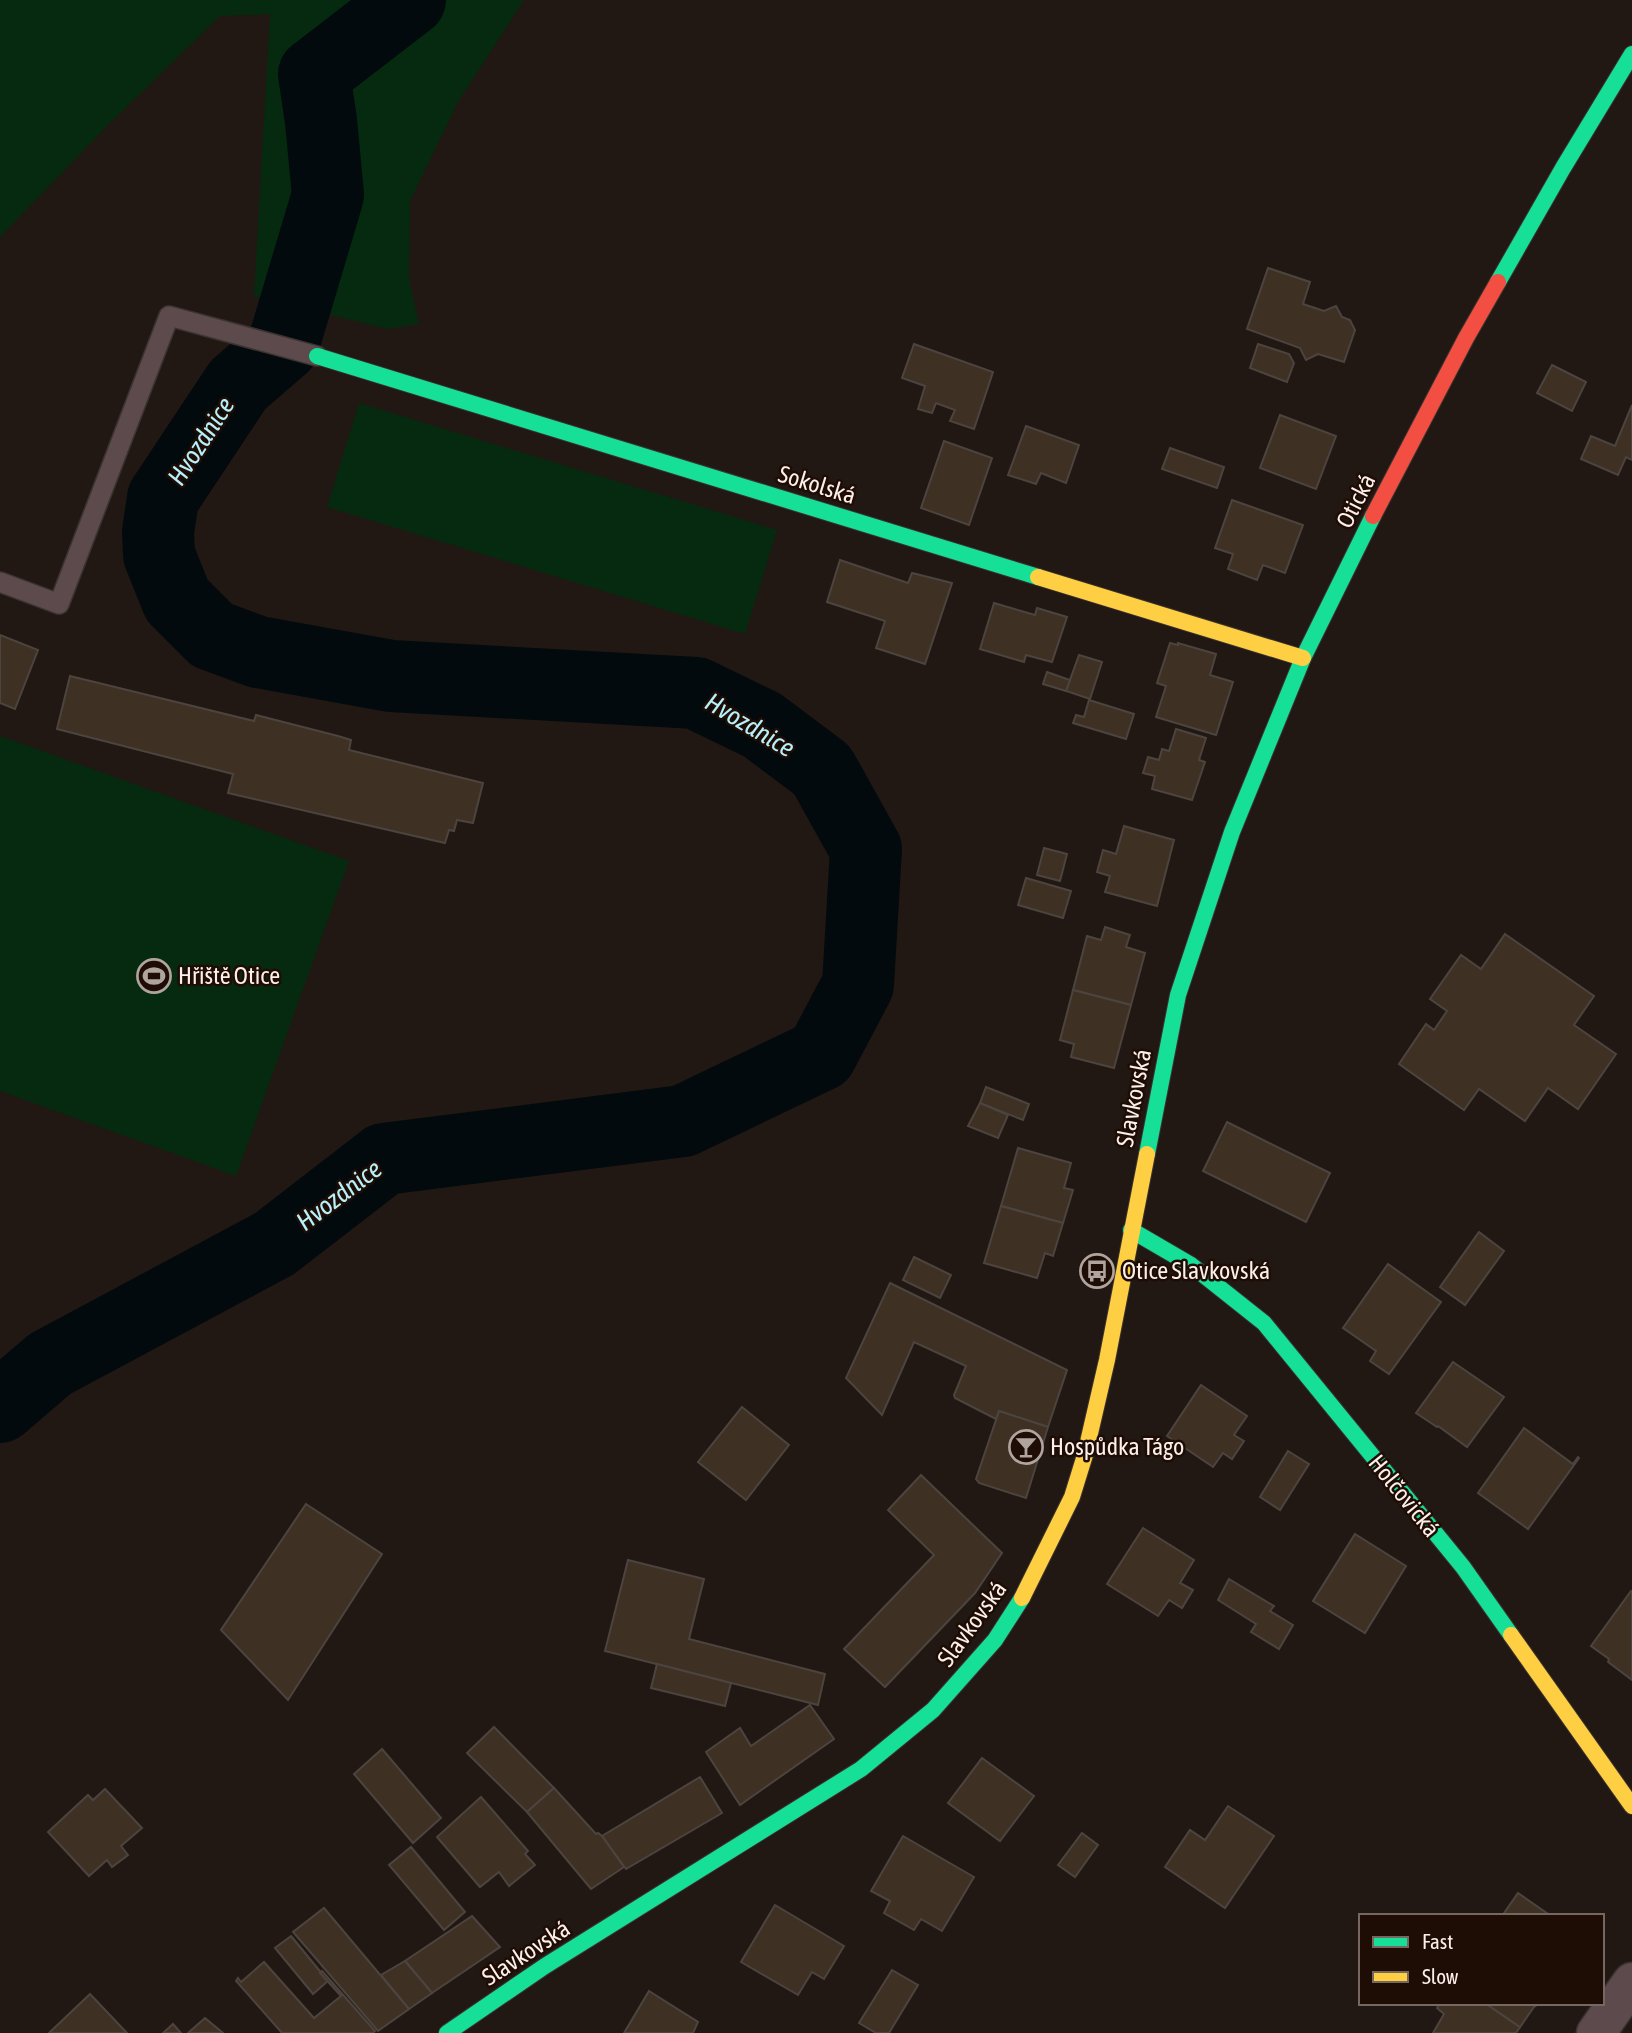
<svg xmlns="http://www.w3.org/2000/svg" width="1632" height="2033" font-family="'Asap Condensed',sans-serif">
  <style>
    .green { fill: #062a0f }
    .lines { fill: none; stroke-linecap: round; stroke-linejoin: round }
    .river { stroke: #030a0d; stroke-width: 72 }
    .building { fill: #3f3024; stroke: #4c443f; stroke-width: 2 }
    .lane-casing { stroke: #3b332f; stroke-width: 22 }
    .street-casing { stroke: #3b332f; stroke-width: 41 }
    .fast-casing { stroke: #3b332f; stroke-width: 18 }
    .slow-casing { stroke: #3b332f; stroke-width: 18 }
    .jam-casing { stroke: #3b332f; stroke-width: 18 }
    .lane { stroke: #5c4a4d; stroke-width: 19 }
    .street { stroke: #5c4a4d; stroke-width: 38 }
    .fast { stroke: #16e098; stroke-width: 16 }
    .slow { stroke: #ffcf43; stroke-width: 16 }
    .jam { stroke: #f24e42; stroke-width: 16 }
    .labels { text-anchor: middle; stroke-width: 5; stroke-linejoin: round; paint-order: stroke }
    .street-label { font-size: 24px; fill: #fdefea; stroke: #1e0d05 }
    .poi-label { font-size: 24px; fill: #fdefea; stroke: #1e0d05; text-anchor: start }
    .water-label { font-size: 26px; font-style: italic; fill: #b7f0fb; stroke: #1e0d05 }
  </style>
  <rect width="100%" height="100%" fill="#221813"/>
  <g class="green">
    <path d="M0 0H524L458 102 410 201 409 279 419 324 388 329 254 296 270 14 220 16 107 126 0 237Z"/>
    <path d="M359 403 777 530 745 634 327 507Z"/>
    <path d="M0 736 349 861 236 1176 0 1091Z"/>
  </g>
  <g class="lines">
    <path class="river" d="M0 1407 50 1364 274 1244 384 1159 683 1121 821 1055 858 985 866 849 822 770 762 725 696 693 391 676 258 652 212 635 177 600 159 555 158 532 163 498 238 385 283 346 328 195 321 121 314 74 410 0"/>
  </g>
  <g class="building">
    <path d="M1268 268 1310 282 1303 304 1324 311 1336 306 1342 317 1350 320 1355 330 1344 362 1318 354 1306 360 1300 348 1247 329Z"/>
    <path d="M914 344 993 372 974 429 950 421 955 410 936 403 932 413 918 409 925 386 902 378Z"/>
    <path d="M1258 344 1289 354 1294 363 1287 382 1250 368Z"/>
    <path d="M1552 365 1586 382 1572 411 1537 393Z"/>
    <path d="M1632 405V460L1626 457 1618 475 1581 459 1591 436 1615 446Z"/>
    <path d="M1280 415 1336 436 1316 489 1260 468Z"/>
    <path d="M1026 426 1079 445 1066 483 1041 473 1036 484 1008 475Z"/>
    <path d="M944 441 992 458 969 525 921 508Z"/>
    <path d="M1170 448 1224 467 1217 488 1162 469Z"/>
    <path d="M1232 500 1303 525 1285 573 1263 565 1257 580 1228 569 1233 554 1215 548Z"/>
    <path d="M840 560 908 583 912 573 952 583 925 664 876 648 885 621 827 602Z"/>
    <path d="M994 603 1035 615 1037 608 1067 617 1052 662 1026 655 1024 662 980 649Z"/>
    <path d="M0 635 38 650 15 709 0 703Z"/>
    <path d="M1170 643 1178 645V643L1216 654 1210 675 1233 682 1216 735 1156 717 1166 686 1157 683Z"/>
    <path d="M1079 655 1102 662 1090 699 1066 691Z"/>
    <path d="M1047 672 1070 680 1066 691 1043 684Z"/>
    <path d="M70 676 254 721 256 715 338 736 351 740 349 750 483 783 473 823 457 820 454 831 449 830 445 843 228 793 233 774 57 729Z"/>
    <path d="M1089 700 1134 714 1126 739 1073 723 1076 715 1084 717Z"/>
    <path d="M1176 729 1206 738 1199 760 1205 762 1192 800 1152 789 1155 776 1143 773 1148 757 1159 760 1162 749 1169 751Z"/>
    <path d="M1124 826 1174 840 1157 906 1105 892 1110 876 1097 872 1103 850 1116 854Z"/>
    <path d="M1044 848 1067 854 1060 881 1037 875Z"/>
    <path d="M1026 878 1071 891 1063 918 1018 905Z"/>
    <path d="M1105 927 1130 935 1126 947 1145 953 1131 1005 1073 990 1087 936 1101 940Z"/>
    <path d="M1505 934 1594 996 1574 1025 1616 1054 1578 1109 1548 1088 1525 1121 1479 1089 1464 1110 1399 1064 1426 1024 1434 1030 1447 1011 1430 999 1461 955 1481 969Z"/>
    <path d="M1073 990 1131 1005 1114 1068 1071 1057 1074 1044 1060 1040Z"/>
    <path d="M986 1087 1029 1104 1023 1120 980 1103Z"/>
    <path d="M980 1103 1008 1115 998 1138 968 1126Z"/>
    <path d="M1227 1122 1330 1173 1306 1222 1203 1171Z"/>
    <path d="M1018 1148 1071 1163 1064 1188 1073 1190 1063 1223 1001 1206Z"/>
    <path d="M1001 1206 1063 1223 1053 1256 1045 1253 1037 1278 984 1263Z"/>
    <path d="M1479 1232 1504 1251 1465 1305 1440 1287Z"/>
    <path d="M914 1257 951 1275 940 1298 903 1280Z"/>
    <path d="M1388 1264 1441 1302 1389 1374 1370 1361 1376 1351 1343 1328Z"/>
    <path d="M890 1283 1067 1370 1048 1427 999 1411 996 1419 955 1398 954 1395 966 1366 914 1342 882 1415 846 1378Z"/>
    <path d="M1453 1362 1504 1397 1467 1447 1438 1426 1437 1427 1416 1413Z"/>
    <path d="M1201 1385 1247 1416 1234 1435 1244 1441 1232 1459 1223 1453 1213 1467 1167 1436Z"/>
    <path d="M742 1407 789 1445 746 1500 698 1462Z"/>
    <path d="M999 1411 1048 1427 1026 1498 979 1483 976 1479Z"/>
    <path d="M1524 1428 1573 1464 1578 1457 1579 1458 1528 1529 1478 1493Z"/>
    <path d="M1288 1451 1309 1464 1280 1510 1260 1497Z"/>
    <path d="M921 1475 1002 1553 975 1593 885 1687 844 1649 934 1555 888 1510Z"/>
    <path d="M306 1504 382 1554 288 1700 221 1630Z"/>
    <path d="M1143 1528 1194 1560 1180 1583 1193 1590 1182 1608 1169 1600 1158 1616 1107 1584Z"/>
    <path d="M1355 1534 1406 1566 1365 1633 1313 1601Z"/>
    <path d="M628 1560 704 1579 689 1639 825 1674 818 1705 605 1651Z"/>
    <path d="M1229 1579 1274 1606 1270 1611 1293 1625 1279 1649 1251 1632 1256 1624 1218 1600Z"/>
    <path d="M1631 1591 1632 1592V1680L1608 1662 1609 1659 1591 1646Z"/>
    <path d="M657 1664 731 1683 725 1706 651 1688Z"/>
    <path d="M810 1705 834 1739 740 1805 706 1752 740 1728 751 1746Z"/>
    <path d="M494 1727 554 1788 527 1812 467 1753Z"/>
    <path d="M382 1749 441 1818 413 1843 354 1774Z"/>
    <path d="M982 1758 1034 1796 1000 1841 948 1803Z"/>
    <path d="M700 1777 722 1813 626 1869 602 1836Z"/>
    <path d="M554 1788 596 1834 598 1833 602 1836 624 1867 591 1889 527 1812Z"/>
    <path d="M105 1789 142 1828 121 1846 128 1855 112 1867 107 1860 89 1876 48 1832 88 1795 93 1800Z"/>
    <path d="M481 1797 528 1851 525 1854 535 1865 509 1886 499 1872 480 1887 437 1837Z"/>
    <path d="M1228 1806 1274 1836 1225 1908 1165 1867 1190 1830 1205 1840Z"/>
    <path d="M1082 1833 1098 1845 1075 1877 1058 1865Z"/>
    <path d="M903 1836 974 1877 942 1931 921 1919 914 1930 884 1913 890 1901 871 1891Z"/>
    <path d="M411 1847 465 1912 444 1930 389 1865Z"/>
    <path d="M1518 1893 1551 1916H1502Z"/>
    <path d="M775 1905 844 1946 824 1979 812 1972 798 1995 741 1962Z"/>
    <path d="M324 1908 409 2009 378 2031 293 1932Z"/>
    <path d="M472 1916 500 1947 432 1993 405 1961Z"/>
    <path d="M291 1936 328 1981 313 1994 275 1948Z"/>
    <path d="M405 1961 432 1993 409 2009 381 1975Z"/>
    <path d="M264 1962 314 2018 341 1996 320 1973 322 1971 375 2031 373 2033H282L236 1981 238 1978 241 1982Z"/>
    <path d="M892 1970 918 1985 889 2033H876L859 2023Z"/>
    <path d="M649 1991 698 2022 693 2033H624Z"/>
    <path d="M90 1994 127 2033H49Z"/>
    <path d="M1440 2003H1485L1520 2027 1516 2033H1433L1444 2014 1437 2008Z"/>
    <path d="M1485 2003H1540L1534 2007 1520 2027Z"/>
    <path d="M205 2018 223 2033H188Z"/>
    <path d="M173 2024 181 2033H163Z"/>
  </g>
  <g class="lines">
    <g class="lane-casing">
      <path id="lane" d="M0 582 59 604 169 316 317 356"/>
    </g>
    <g class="street-casing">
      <path id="street" d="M1596 2033 1632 1982"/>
    </g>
    <g class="fast-casing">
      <g id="fast">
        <path d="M1498 282 1563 168 1632 54"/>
        <path d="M317 356 1038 577"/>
        <path d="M1147 1154 1178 995 1232 832 1303 658 1373 516"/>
        <path d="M1131 1230 1191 1265 1264 1323 1463 1567 1511 1635"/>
        <path d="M447 2033 545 1966 861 1769 933 1710 995 1640 1022 1598"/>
      </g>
    </g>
    <g class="slow-casing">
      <g id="slow">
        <path d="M1038 577 1303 658"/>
        <path d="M1022 1598 1072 1497 1085 1455 1107 1360 1147 1154"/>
        <path d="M1511 1635 1632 1806"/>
      </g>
    </g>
    <g class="jam-casing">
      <path id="jam" d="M1373 516 1466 338 1498 282"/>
    </g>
    <use href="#lane" class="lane"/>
    <use href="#street" class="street"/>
    <use href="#fast" class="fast"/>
    <use href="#slow" class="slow"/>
    <use href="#jam" class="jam"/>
  </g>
  <defs>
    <g id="stadium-ring" transform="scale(1.75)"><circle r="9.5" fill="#1e0d05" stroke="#b0a49f" stroke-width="1.5"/><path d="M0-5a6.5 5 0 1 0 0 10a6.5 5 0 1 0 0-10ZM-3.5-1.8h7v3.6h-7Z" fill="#b0a49f"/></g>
    <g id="bus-ring" transform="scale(1.75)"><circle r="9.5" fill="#1e0d05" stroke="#b0a49f" stroke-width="1.5"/><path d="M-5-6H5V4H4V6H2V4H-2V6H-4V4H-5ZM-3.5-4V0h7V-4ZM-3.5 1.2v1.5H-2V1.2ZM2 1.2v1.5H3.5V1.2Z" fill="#b0a49f"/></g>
    <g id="bar-ring" transform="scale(1.75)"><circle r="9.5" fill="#1e0d05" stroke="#b0a49f" stroke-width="1.5"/><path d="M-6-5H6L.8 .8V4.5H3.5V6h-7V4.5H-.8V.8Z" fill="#b0a49f"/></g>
  </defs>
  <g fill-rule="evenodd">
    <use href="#stadium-ring" x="154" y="976"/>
    <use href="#bus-ring" x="1097" y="1271"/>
    <use href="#bar-ring" x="1026" y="1447"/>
  </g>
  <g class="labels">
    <g class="street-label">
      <text transform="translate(817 485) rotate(17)" y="8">Sokolská</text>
      <text transform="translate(1356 501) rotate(-63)" y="8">Otická</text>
      <text transform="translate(1134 1098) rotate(-79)" y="8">Slavkovská</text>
      <text transform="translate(1404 1496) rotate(51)" y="8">Holčovická</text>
      <text transform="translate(972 1624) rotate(-54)" y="8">Slavkovská</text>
      <text transform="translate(526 1953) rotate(-33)" y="8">Slavkovská</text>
    </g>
    <g class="poi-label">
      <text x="178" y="984">Hřiště Otice</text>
      <text x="1122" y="1279">Otice Slavkovská</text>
      <text x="1050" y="1455">Hospůdka Tágo</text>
    </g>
    <g class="water-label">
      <text transform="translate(201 441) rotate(-57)" y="9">Hvozdnice</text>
      <text transform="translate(750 725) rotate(31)" y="9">Hvozdnice</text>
      <text transform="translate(339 1195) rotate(-37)" y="9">Hvozdnice</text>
    </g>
  </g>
  <rect x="1359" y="1914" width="245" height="91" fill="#1e0d05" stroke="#776761" stroke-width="2"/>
  <rect x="1373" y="1937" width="35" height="10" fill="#16e098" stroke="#776761" stroke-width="2"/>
  <text x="1422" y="1949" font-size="21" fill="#fdefea">Fast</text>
  <rect x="1373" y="1972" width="35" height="10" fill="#ffcf43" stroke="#776761" stroke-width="2"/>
  <text x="1422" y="1984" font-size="21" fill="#fdefea">Slow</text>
</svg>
